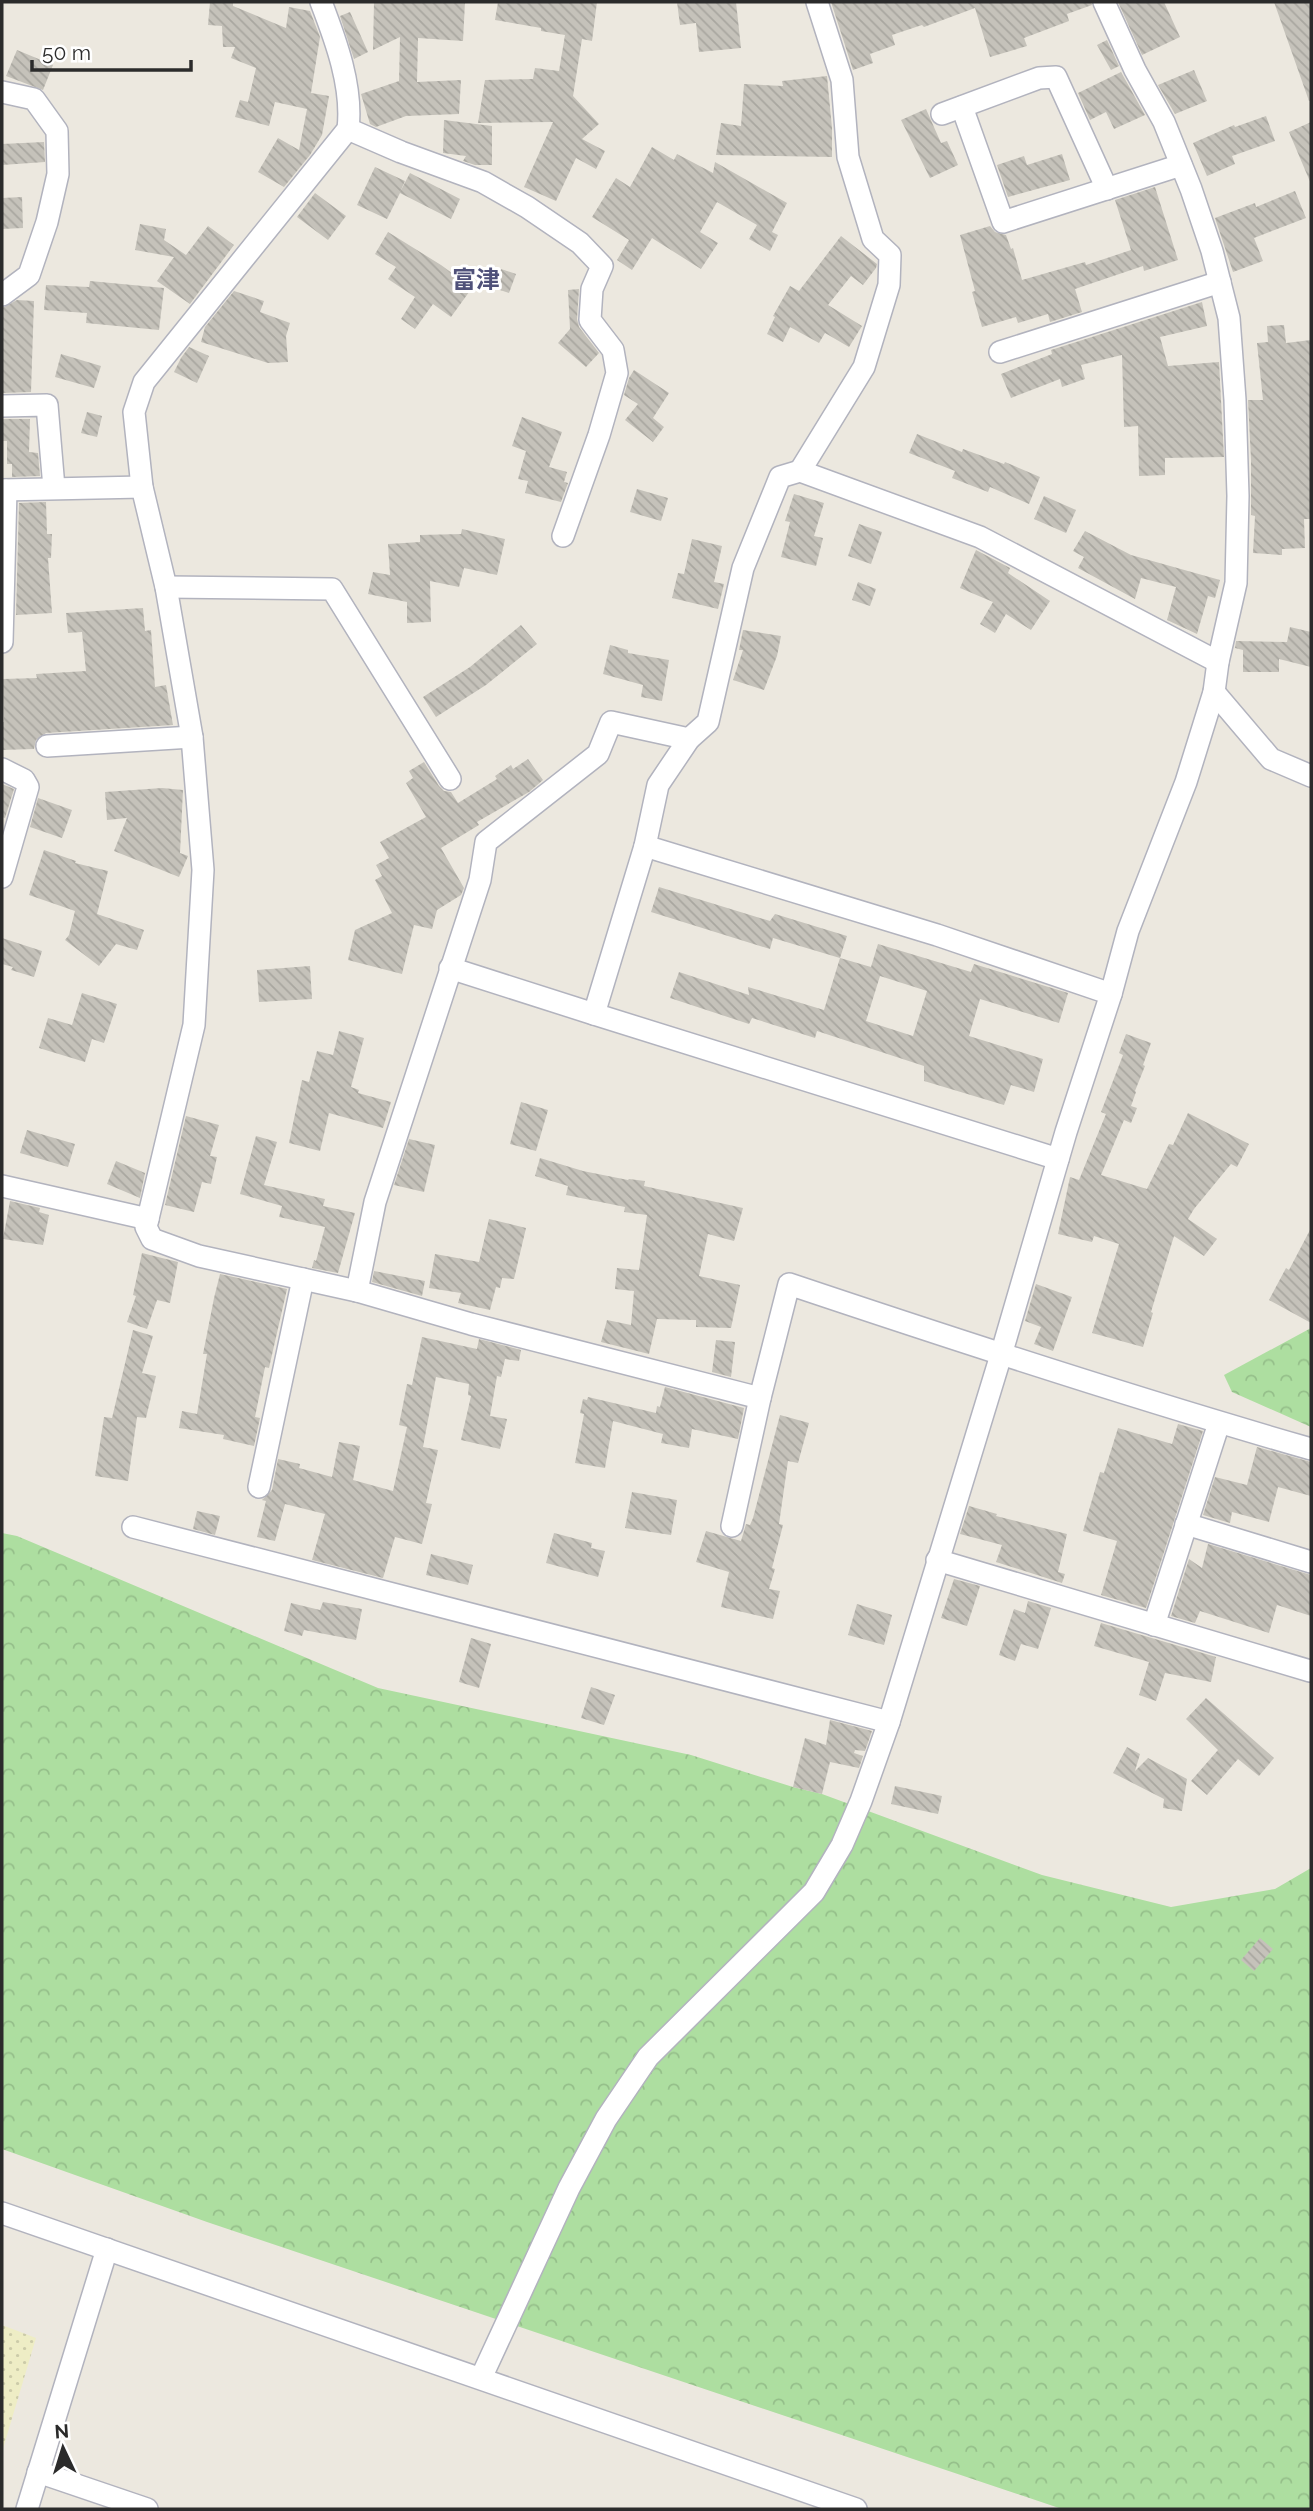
<svg xmlns="http://www.w3.org/2000/svg" width="1313" height="2511" font-family="Raleway,'Noto Sans JP',sans-serif">
  <style>
    .forest { fill: url(#forest-crowns) }
    .sand { fill: url(#sand-dots) }
    .building { fill: url(#building-back-hatch); fill-rule: evenodd }
    .lines { fill: none; stroke-linecap: round; stroke-linejoin: round }
    .minor-casing { stroke: #b2b3be; stroke-width: 24 }
    .minor { stroke: #fff; stroke-width: 21 }
    .labels { text-anchor: middle; stroke-width: 6; stroke-linejoin: round; paint-order: stroke }
    .quarter-label { font-size: 24px; font-weight: bold; fill: #4f5179; stroke: #fff }
  </style>
  <defs>
    <pattern id="forest-crowns" width="20" height="18" patternUnits="userSpaceOnUse" patternTransform="scale(1.75)"><rect width="20" height="18" fill="#addea0"/><path d="M2 6a3 3 0 1 1 6 0M12 15a3 3 0 1 1 6 0" fill="none" stroke="#95bf8a"/></pattern>
    <pattern id="sand-dots" width="8" height="8" patternUnits="userSpaceOnUse" patternTransform="scale(1.75)"><rect width="8" height="8" fill="#eeedc5"/><path d="M2 2h.1M6 6h.1" fill="none" stroke="#cccba9" stroke-width="1.8" stroke-linecap="round"/></pattern>
    <pattern id="building-back-hatch" width="6" height="6" patternUnits="userSpaceOnUse" patternTransform="scale(1.75)"><rect width="6" height="6" fill="#c5c2ba"/><path d="M-1 5l2 2M0 0l6 6M5-1l2 2" fill="none" stroke="#a9a7a0"/></pattern>
  </defs>
  <rect width="100%" height="100%" fill="#ece8df"/>
  <g class="forest">
    <path d="M1311 1328V1427L1232 1392 1224 1375Z"/>
    <path d="M2 1533 17 1536 378 1688 691 1755 793 1787 822 1794 1042 1875 1171 1907 1275 1889 1311 1868V2509H1062L207 2222 2 2149Z"/>
  </g>
  <path class="sand" d="M2 2325 36 2338 2 2452Z"/>
  <g class="building">
    <path d="M210 2H233V6L286 28 289 7 310 11 320 37 311 93 329 96 322 135 310 155 284 187 258 172 278 138 299 150 307 109 275 102 269 126 235 117 240 100 248 102 256 68 231 58 235 47H223L222 26 208 25Z"/>
    <path d="M374 2H465L463 41 418 38 417 82 461 80 459 114 406 116 376 127 370 124 361 94 399 81 400 37 373 50Z"/>
    <path d="M498 2H597L592 41 582 39 573 96 599 124 582 139 605 151 596 169 576 158 556 201 524 187 553 122 478 123 485 80 533 79 535 68 559 71 565 35 541 31V28L495 20Z"/>
    <path d="M677 2H736L741 48 699 52 696 23 680 25Z"/>
    <path d="M831 2H1091L1092 5 1067 14 1069 21 1024 38 1027 46 990 57 975 8 924 27 922 25 892 35 895 45 870 54 873 63 853 70Z"/>
    <path d="M1118 2H1164L1180 37 1142 55Z"/>
    <path d="M1274 2H1311V100L1309 101Z"/>
    <path d="M350 12 368 52 354 59 340 16Z"/>
    <path d="M1107 40 1119 66 1111 70 1097 45Z"/>
    <path d="M17 50 53 65 43 90 6 76Z"/>
    <path d="M1194 70 1207 101 1175 114 1158 85Z"/>
    <path d="M1121 72 1145 115 1114 129 1106 112 1090 120 1078 93Z"/>
    <path d="M827 76 832 128V157L716 155 721 123 741 126 744 84 783 86 782 81Z"/>
    <path d="M926 109 941 143 947 141 958 165 930 178 901 120Z"/>
    <path d="M1266 116 1275 141 1232 156 1235 164 1207 176 1193 143 1234 125 1235 127Z"/>
    <path d="M444 120 492 126V165H475L463 161 466 156 443 153Z"/>
    <path d="M1311 122V184L1289 132Z"/>
    <path d="M44 142 45 162 2 165V144Z"/>
    <path d="M652 147 674 160 677 154 713 173 715 162 787 203 772 232 778 235 770 251 749 239 757 225 717 202 700 232 718 243 701 269 652 238 632 270 617 260 629 240 592 217 616 178 630 187Z"/>
    <path d="M1062 154 1070 180 1008 197 997 165 1024 156 1027 165Z"/>
    <path d="M375 167 405 181 400 192 410 173 460 199 451 219 400 193 387 219 357 205Z"/>
    <path d="M1155 187 1178 260 1144 271 1143 266 1075 289 1082 312 1050 322 1048 314 1018 323 1016 317 982 327 972 292 975 291 960 235 990 226 995 232 1006 235 1011 249 1013 248 1022 280 1085 262 1086 265 1131 250 1115 200Z"/>
    <path d="M1295 191 1306 218 1254 238 1263 261 1233 272 1215 218 1255 203 1256 207Z"/>
    <path d="M315 193 346 216 328 240 297 217Z"/>
    <path d="M22 197 23 228 2 229V198Z"/>
    <path d="M140 224 166 229 164 240 186 255 208 226 234 245 190 304 157 281 174 257 135 250Z"/>
    <path d="M388 232 441 265 472 288 451 317 433 304 415 329 401 319 415 297 388 279 396 267 375 254Z"/>
    <path d="M841 236 877 264 876 268 863 285 851 276 828 305 862 326 849 347 825 333 819 343 790 327 783 342 767 334 775 317 773 316 790 286 799 291Z"/>
    <path d="M501 269 516 274 509 293 494 288Z"/>
    <path d="M90 281 164 288 159 330 86 323 87 313 44 310 46 285 89 287Z"/>
    <path d="M579 289 577 319 579 327 599 353 586 367 558 343 570 329 568 290Z"/>
    <path d="M234 291 264 301 260 312 290 323 286 336 288 362 268 363 201 342 205 327Z"/>
    <path d="M17 300 34 301 31 392 2 393V308Z"/>
    <path d="M1202 302 1207 326 1160 337 1168 366 1219 362 1224 457 1165 458V475L1139 476 1138 426 1124 427 1122 355 1081 365 1085 379 1062 387 1060 379 1011 398 1001 374 1052 354 1051 350Z"/>
    <path d="M1284 325 1286 343 1311 340V519H1304L1305 548 1282 549V555L1253 553 1255 516 1251 515V460L1248 400H1263L1257 343 1268 342 1267 326Z"/>
    <path d="M189 347 209 356 197 383 174 372 181 358Z"/>
    <path d="M61 354 101 366 94 388 55 377Z"/>
    <path d="M634 370 669 393 653 418 664 427 653 442 625 420 638 404 624 395 629 378Z"/>
    <path d="M87 412 102 416 97 437 81 433Z"/>
    <path d="M522 417 562 432 549 467 567 472 564 482 568 483 561 502 525 493 528 481 518 479 526 451 512 446Z"/>
    <path d="M2 419H30L29 452 38 453 40 476 12 477V464H7V441H2Z"/>
    <path d="M917 434 962 452 963 449 1004 464 1005 462 1040 477 1029 504 990 487 988 492 952 478 955 471 909 453Z"/>
    <path d="M637 489 668 498 661 521 630 512Z"/>
    <path d="M794 494 824 503 814 536 823 538 816 566 781 557 790 522 785 521Z"/>
    <path d="M1044 496 1076 510 1066 533 1034 519Z"/>
    <path d="M46 502 47 534H52L51 558H48L52 613 16 615 19 503Z"/>
    <path d="M859 524 882 532 871 564 848 556Z"/>
    <path d="M462 529 505 539 497 575 464 568 459 587 430 581 431 622 407 623V602L368 594 373 572 390 575 388 544 420 542V535L461 534Z"/>
    <path d="M1085 531 1131 555 1220 580 1215 598 1208 596 1197 634 1167 620 1176 587 1141 578 1135 599 1078 568 1084 557 1073 551Z"/>
    <path d="M692 539 722 546 714 582 724 584 718 609 672 598 678 573 684 574Z"/>
    <path d="M976 550 1010 568 1008 573 1050 601 1031 630 1006 614 995 633 980 624 993 602 960 588Z"/>
    <path d="M858 582 876 589 870 606 852 600Z"/>
    <path d="M143 608 145 631 151 630 155 687 166 685 173 725 46 733 36 740 34 749 2 750V722H4L3 679 37 678 36 674 86 671 82 632 68 633 66 613Z"/>
    <path d="M521 625 537 644 486 685 436 717 423 697 470 667Z"/>
    <path d="M1290 627 1311 632V667L1279 659V672H1243V650L1235 648 1236 641 1287 642Z"/>
    <path d="M743 630 781 636 777 656 764 690 733 680 743 650H739Z"/>
    <path d="M610 645 628 650V653L669 660 662 701 641 697 643 685 603 674Z"/>
    <path d="M528 759 543 780 529 792 477 822 479 825 441 848 464 888 461 895 437 910 432 929 414 925 402 974 348 960 355 930 392 913 375 880 382 876 376 865 389 858 380 842 426 817 406 783 413 778 409 771 424 762 439 786 444 791 451 792 458 803 497 779 495 776 511 765 513 769Z"/>
    <path d="M2 784 14 789 5 818 2 817Z"/>
    <path d="M162 788 183 790 180 853 188 856 179 877 114 851 127 818 107 820 105 792Z"/>
    <path d="M38 798 72 810 62 838 30 827Z"/>
    <path d="M44 850 76 861 75 863 108 871 97 914 144 930 137 950 116 944 99 966 65 940 69 935 75 911 29 895Z"/>
    <path d="M659 887 770 921 775 914 847 936 840 958 871 967 878 944 971 972 974 964 1068 993 1059 1023 980 999 969 1036 1043 1059 1034 1092 1011 1085 1004 1105 924 1081V1066L817 1031 815 1038 752 1018 749 1024 670 998 679 972 749 995 748 987 824 1010 840 958 773 938 770 949 651 912ZM880 976 927 991 913 1036 866 1021Z"/>
    <path d="M2 938 42 951 34 977 11 970 13 967 2 964Z"/>
    <path d="M310 966 312 999 259 1002 257 970Z"/>
    <path d="M82 993 117 1004 104 1043 92 1039 85 1062 39 1048 48 1018 72 1025Z"/>
    <path d="M339 1031 364 1038 351 1087 359 1090 358 1093 391 1102 383 1128 329 1113 320 1151 289 1143 302 1080 309 1082 317 1051 333 1055Z"/>
    <path d="M1126 1034 1151 1043 1143 1065 1145 1066 1135 1091 1136 1092 1131 1106 1137 1108 1131 1123 1124 1120 1101 1175 1147 1189 1169 1144 1173 1145 1188 1113 1249 1144 1237 1167 1231 1164 1194 1209 1188 1219 1217 1239 1204 1256 1174 1236 1151 1312 1153 1313 1143 1347 1092 1333 1119 1244 1094 1236 1092 1242 1058 1234 1070 1177 1079 1180 1106 1114 1101 1112 1123 1055 1119 1053Z"/>
    <path d="M521 1102 548 1110 536 1151 510 1144Z"/>
    <path d="M186 1116 219 1125 210 1156 217 1157 211 1184 202 1182 194 1212 165 1205Z"/>
    <path d="M27 1130 75 1144 68 1167 20 1153Z"/>
    <path d="M256 1136 277 1142 264 1185 325 1199 323 1206 355 1213 338 1273 312 1268 314 1260 316 1261 325 1227 279 1217 282 1206 240 1194Z"/>
    <path d="M409 1139 435 1145 424 1192 394 1185Z"/>
    <path d="M540 1158 583 1171 628 1180 629 1179 645 1181 644 1186 743 1208 734 1241 708 1234 699 1276 740 1285 731 1328 696 1327V1320L657 1319 649 1354 601 1342 607 1320 631 1325 634 1291 615 1289 617 1268 639 1270 647 1215 624 1212 625 1207 566 1195 568 1186 535 1176Z"/>
    <path d="M116 1161 145 1173 140 1198 107 1184Z"/>
    <path d="M10 1201 40 1208 39 1212 49 1215 43 1245 3 1239Z"/>
    <path d="M489 1219 526 1228 514 1279 502 1278 500 1288 496 1287 490 1310 458 1303 461 1293 429 1288 435 1254 479 1262Z"/>
    <path d="M1311 1228V1323L1269 1300 1286 1268 1289 1270Z"/>
    <path d="M142 1253 178 1262 170 1303 157 1300 147 1329 127 1322 136 1296 133 1295Z"/>
    <path d="M374 1271 425 1281 422 1296 372 1282Z"/>
    <path d="M220 1274 287 1289 269 1368 265 1367 255 1417 260 1418 254 1446 223 1439 224 1435 179 1428 182 1411 197 1414 207 1354H203L214 1298Z"/>
    <path d="M1036 1284 1072 1297 1053 1351 1034 1344 1041 1327 1025 1321Z"/>
    <path d="M133 1330 153 1336 142 1373 156 1376 146 1418 137 1417 128 1481 95 1476 104 1417 112 1418Z"/>
    <path d="M422 1337 477 1349 479 1339 521 1350 519 1361 505 1359 501 1377 497 1376 490 1416 507 1419 500 1449 461 1440 471 1396 468 1395 469 1384 436 1377 423 1447 438 1450 426 1503 432 1504 422 1544 395 1537 383 1578 312 1560 325 1514 285 1504 275 1541 257 1537 266 1501 262 1500 272 1490 278 1459 300 1464 299 1468 332 1477 339 1442 360 1446 353 1480 393 1491 407 1427 399 1425 407 1384 412 1385Z"/>
    <path d="M716 1340 735 1342 731 1377 712 1372Z"/>
    <path d="M665 1387 744 1408 738 1439 692 1429 689 1448 661 1443 663 1434 613 1421 605 1468 575 1463 584 1414 580 1413 583 1399 587 1400 588 1397 656 1413 657 1406 660 1407Z"/>
    <path d="M780 1415 809 1423 798 1463 788 1461 779 1524 783 1525 772 1568 775 1569 769 1589 780 1591 773 1619 721 1607 729 1572 696 1562 706 1531 741 1541 746 1524 750 1525 753 1518Z"/>
    <path d="M1178 1424 1203 1431 1146 1608 1101 1595 1117 1541 1083 1531 1100 1472 1104 1473 1118 1428 1172 1444Z"/>
    <path d="M1257 1447 1311 1462V1496L1278 1487 1269 1522 1232 1512 1230 1523 1203 1515 1215 1477 1247 1485Z"/>
    <path d="M632 1492 677 1500 671 1535 625 1528Z"/>
    <path d="M969 1506 997 1514 996 1516 1067 1534 1058 1572 1065 1574 1062 1583 996 1562 1002 1545 960 1534Z"/>
    <path d="M197 1511 220 1516 215 1535 193 1529Z"/>
    <path d="M554 1533 592 1543 591 1548 605 1551 598 1577 546 1563Z"/>
    <path d="M1208 1544 1311 1575V1616L1277 1605 1269 1633 1200 1611 1195 1623 1171 1616 1189 1559 1202 1568Z"/>
    <path d="M431 1554 473 1565 468 1585 426 1575Z"/>
    <path d="M954 1579 980 1586 967 1626 941 1618Z"/>
    <path d="M1028 1601 1051 1608 1038 1649 1021 1644 1015 1661 999 1655 1014 1609 1025 1613Z"/>
    <path d="M323 1602 362 1609 356 1640 304 1630 302 1636 284 1631 291 1603 320 1610Z"/>
    <path d="M857 1604 892 1615 884 1645 848 1635Z"/>
    <path d="M1101 1623 1216 1657 1211 1682 1165 1673 1156 1701 1139 1695 1149 1662 1094 1646Z"/>
    <path d="M471 1638 491 1644 479 1688 459 1682Z"/>
    <path d="M591 1687 615 1695 604 1725 581 1718Z"/>
    <path d="M1206 1698 1274 1758 1259 1776 1238 1759 1207 1795 1191 1781 1218 1750 1186 1719Z"/>
    <path d="M830 1720 872 1731 865 1751 855 1750 854 1753 863 1756 859 1768 830 1762 822 1794 793 1787 805 1738 826 1745Z"/>
    <path d="M1127 1747 1140 1754 1135 1771 1148 1758 1187 1779 1182 1811 1163 1808 1164 1799 1113 1773Z"/>
    <path d="M895 1786 942 1796 938 1814 891 1804Z"/>
    <path d="M1260 1938 1273 1949 1254 1971 1241 1960Z"/>
  </g>
  <g class="lines">
    <g class="minor-casing">
      <g id="minor">
        <path d="M321 2C336 41 353 87 348 129L144 382 134 412 142 487 166 587 192 737 203 870 194 1025 146 1227 152 1239 199 1256 357 1291 471 1324 760 1398"/>
        <path d="M2 92 34 99 57 131 58 174 47 222 29 275 2 295"/>
        <path d="M962 107 1003 222 1181 165"/>
        <path d="M942 114 1039 78 1056 77 1107 189"/>
        <path d="M348 129 401 152 483 182 527 207 580 243 602 266 592 289 590 320 613 350 617 373 599 435 563 536"/>
        <path d="M1000 352 1220 282"/>
        <path d="M2 406 47 405 54 488"/>
        <path d="M800 471 864 367 889 285 890 255 873 239 848 157 842 80 817 2"/>
        <path d="M2 490 142 487"/>
        <path d="M166 587 332 589 450 779"/>
        <path d="M2 642 6 490"/>
        <path d="M1214 692 1271 759 1311 776"/>
        <path d="M47 746 192 737"/>
        <path d="M2 769 24 780 28 787 2 877"/>
        <path d="M645 846 937 935 1111 994"/>
        <path d="M450 968 594 1014"/>
        <path d="M1058 1159 594 1014 645 846 658 785 689 739 708 722 743 568 780 477 800 471 980 537 1218 662"/>
        <path d="M2 1186 148 1219"/>
        <path d="M357 1291 375 1202 480 880 486 842 598 754 611 722 689 739"/>
        <path d="M259 1487 303 1279"/>
        <path d="M1186 1524 1311 1562"/>
        <path d="M732 1526 760 1398 789 1284C962 1342 1136 1399 1311 1449"/>
        <path d="M133 1527 889 1722"/>
        <path d="M937 1560 1310 1671"/>
        <path d="M1154 1625 1219 1423"/>
        <path d="M2 2213 856 2509"/>
        <path d="M481 2378 569 2188 606 2119 648 2057 814 1892 842 1845 861 1801 889 1722 1001 1355 1066 1132 1111 994 1128 931 1186 782 1214 692 1218 662 1236 583 1238 496 1235 400 1229 318 1212 251 1191 189 1164 122 1135 70 1104 2"/>
        <path d="M38 2472 147 2509"/>
        <path d="M27 2509 107 2249"/>
      </g>
    </g>
    <use href="#minor" class="minor"/>
  </g>
  <g class="labels">
    <g class="quarter-label">
      <text x="476" y="288">富津</text>
    </g>
  </g>
  <rect width="1313" height="2511" fill="none" stroke="#2b2b2b" stroke-width="7"/>
  <g transform="translate(63 2448) rotate(356)" stroke="#ffffff" stroke-width="5" paint-order="stroke">
  <path d="M0-5L12 26L0 18L-12 26Z" fill="#2b2b2b"/>
  <text y="-10" font-size="19" font-weight="bold" text-anchor="middle" fill="#2b2b2b">N</text>
  </g>
  <path d="M32 60v10h159v-10" fill="none" stroke="#2b2b2b" stroke-width="3.5"/>
  <text x="42" y="60" font-size="21" fill="#2b2b2b" stroke="#ffffff" stroke-width="5" paint-order="stroke">50 m</text>
</svg>
